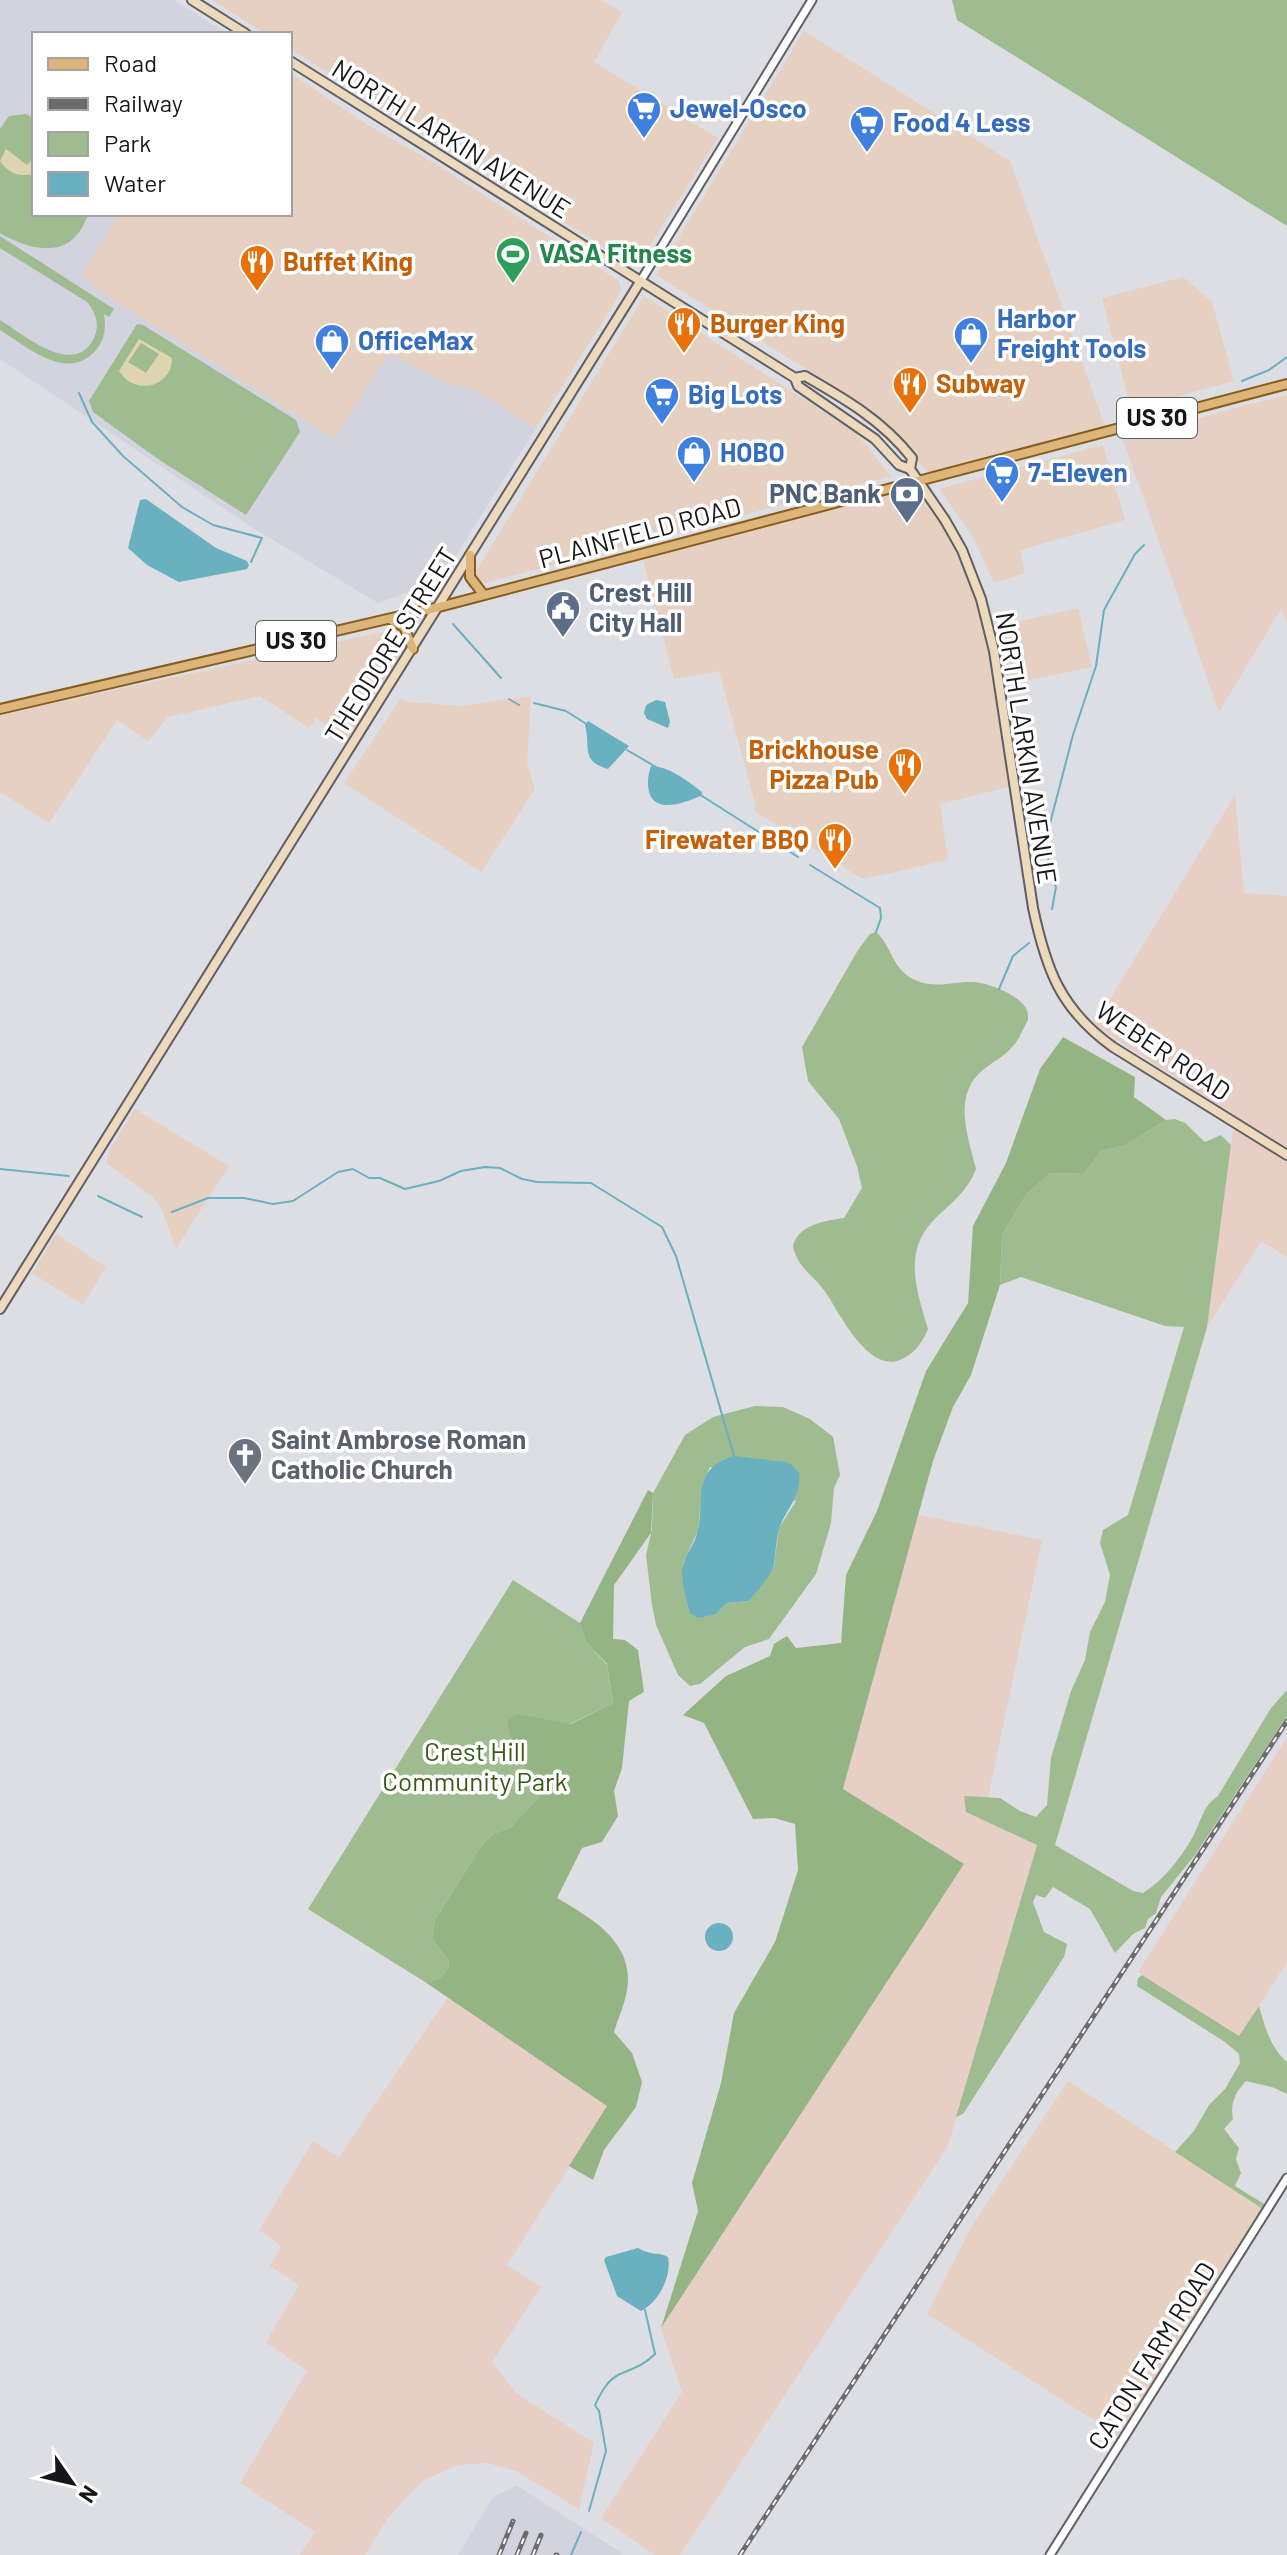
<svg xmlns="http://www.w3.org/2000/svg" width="1287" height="2555" font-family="Barlow,sans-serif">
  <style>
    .commercial { fill: #e5d0c2 }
    .industrial { fill: #e7cfc5 }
    .built { fill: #d2d3df }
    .green { fill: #9fbb90; fill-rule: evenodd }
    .forest { fill: #95b484 }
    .sand { fill: #ded5b0; fill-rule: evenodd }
    .water { fill: #69b0c1 }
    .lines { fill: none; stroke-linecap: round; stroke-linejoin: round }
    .stream { stroke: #69b0c1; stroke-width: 2 }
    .tertiary-casing { stroke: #5f5f64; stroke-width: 11 }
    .secondary-casing { stroke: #5f5f64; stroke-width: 12 }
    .primary-casing { stroke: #875d1f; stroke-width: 12 }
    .tertiary { stroke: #fff; stroke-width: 7 }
    .secondary { stroke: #eddabd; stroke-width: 8 }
    .primary { stroke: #dcb57a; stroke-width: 8 }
    .rail-casing { stroke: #6c6c6f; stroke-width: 5 }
    .rail { stroke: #fff; stroke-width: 2; stroke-dasharray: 6; stroke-linecap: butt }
    .labels { text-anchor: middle; stroke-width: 7; stroke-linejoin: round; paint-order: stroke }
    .shield { fill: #fff; stroke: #5d5d5e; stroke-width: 2 }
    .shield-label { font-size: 24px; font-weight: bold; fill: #171719 }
    .shop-label { font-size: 26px; font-weight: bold; fill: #366cbe; stroke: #fff; text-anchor: start }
    .street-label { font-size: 26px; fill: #171719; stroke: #fff }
    .leisure-label { font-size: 26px; font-weight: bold; fill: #27864d; stroke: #fff; text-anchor: start }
    .food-label { font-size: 26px; font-weight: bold; fill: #c56008; stroke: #fff; text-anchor: start }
    .service-label { font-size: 26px; font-weight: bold; fill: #4e5e75; stroke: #fff; text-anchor: end }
    .worship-label { font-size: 26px; font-weight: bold; fill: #5b616d; stroke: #fff; text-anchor: start }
    .park-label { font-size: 26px; fill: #335916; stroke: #fff }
  </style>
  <rect width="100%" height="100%" fill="#dddee3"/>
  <g class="commercial">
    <path d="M212 0H600L622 12 594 62 718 138 643 257 634 262 626 261 290 49V34H266Z"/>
    <path d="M804 31 1010 161 1106 429 929 474 870 409 656 275Z"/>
    <path d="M290 73 366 124 421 155 619 281 621 290 618 297 536 428 469 387 451 385 389 354 334 439 112 299 80 276 119 214H290Z"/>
    <path d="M1183 277 1212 302 1234 381 1131 409 1102 298Z"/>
    <path d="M644 296 856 433 891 476 466 588Z"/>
    <path d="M1287 395V475L1265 507 1235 408Z"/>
    <path d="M1103 445 1125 520 1020 550 1025 573 994 583 973 537 939 489Z"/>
    <path d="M917 484 954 542 970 577 988 634 1013 786 940 804 948 860 863 879 753 810 756 807 719 671 674 679 642 555Z"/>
    <path d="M1078 608 1092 667 1001 686 989 628Z"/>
    <path d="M401 628 413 635 348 738 316 718 309 728 260 696 168 717 148 741 117 720 49 823 0 792V715Z"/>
    <path d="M531 696 527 763 535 789 481 872 344 783 401 698 409 702 462 706Z"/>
    <path d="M135 1109 229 1166 176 1248 161 1208 153 1197 106 1163 110 1150Z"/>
    <path d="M1287 1201V1257L1261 1241Z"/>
    <path d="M56 1234 106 1267 83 1305 32 1273Z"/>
    <path d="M1068 2081 1263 2209 1121 2437 927 2314 973 2224Z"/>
  </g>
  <g class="industrial">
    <path d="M1235 408 1265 507 1287 475V625L1281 609 1219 712 1123 440Z"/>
    <path d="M1235 795 1244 893 1287 896V1201L1207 1327 1235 1116 1094 1025Z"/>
    <path d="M918 1515 1042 1540 988 1798 964 1796 966 1812 1037 1845 948 2146 680 2555H655L601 2518 682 2392 661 2328 964 1864 843 1790Z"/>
    <path d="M1287 1737V1962L1239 2037 1138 1972Z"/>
    <path d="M448 1997 608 2106 507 2265 541 2287 492 2362 516 2393 594 2443 579 2509 516 2471 487 2463 457 2465 421 2482 388 2518 365 2555H300L315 2532 240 2483 307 2371 266 2342 299 2285 270 2266 281 2246 259 2230 313 2141 339 2157Z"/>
  </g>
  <g class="built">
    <path d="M0 0H174L228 34H34V214H119L81 276 112 299 334 439 389 354 451 385 469 387 536 428 440 581 378 603 250 526 0 359Z"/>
    <path d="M516 2485 625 2555H458L492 2498Z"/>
  </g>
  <g class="green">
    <path d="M952 0H1287V226L957 20Z"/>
    <path d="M26 114 34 119V214H89C85 221 82 230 76 236 56 258 22 246 0 233V129L9 116Z"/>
    <path d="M0 236 114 309 109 317 104 314C106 327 105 339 96 350 68 383 27 347 0 330V320C23 334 74 379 94 338 100 324 96 313 87 302L0 248Z"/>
    <path d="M137 324 143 325 296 420 300 432 246 515 158 459 93 412 89 401Z"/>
    <path d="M876 932C893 947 891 969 915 980 935 989 950 982 970 982 985 981 1018 994 1026 1008 1028 1012 1028 1016 1028 1020 1023 1029 1019 1040 1012 1047 1004 1057 992 1062 983 1070 952 1095 968 1137 976 1169 967 1193 948 1205 932 1222 903 1253 917 1292 928 1329 923 1341 916 1351 906 1357 872 1379 842 1318 828 1296 817 1277 797 1269 793 1246 799 1224 825 1221 844 1218L862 1188 857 1166 839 1119 808 1081 802 1047 858 950 870 934Z"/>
    <path d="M1175 1119 1185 1123 1205 1142 1221 1135 1231 1145 1207 1327 1055 1845 1133 1891 1143 1893C1164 1880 1178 1861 1191 1840 1201 1824 1201 1807 1218 1796L1271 1708 1287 1690V1716L1195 1855 1161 1897 1156 1913 1148 1919 1145 1928 1133 1934 1115 1953 1090 1909 1053 1887 1045 1898 1036 1895 1033 1902 1044 1932 1067 1944 1064 1957 963 2114 956 2117 1037 1845 966 1812 964 1796 1000 1798 1020 1811 1036 1817 1047 1805 1051 1758 1071 1691 1085 1660 1090 1632 1105 1602 1110 1575 1100 1543 1103 1530 1128 1515 1184 1327 1165 1326 1021 1277 1000 1285 1002 1235 1026 1195 1050 1173 1084 1174 1101 1151 1126 1145 1166 1120Z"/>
    <path d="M755 1406 783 1407 810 1419 833 1437 840 1475 834 1488 831 1523 816 1574 769 1639 745 1647 700 1684 690 1686 678 1675 656 1625 652 1605 646 1555 652 1529 653 1493 685 1435 713 1417ZM710 1467 796 1501 779 1528 774 1566 749 1601 727 1603 716 1614 686 1597 683 1563 698 1531 703 1482Z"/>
    <path d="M513 1580 580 1623 586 1642 607 1665 613 1703 564 1727 547 1788 511 1827 493 1834 482 1845 435 1920 432 1939 448 1959 449 1966C443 1977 437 1982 425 1982L308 1909Z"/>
    <path d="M1142 1975 1239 2036 1259 2006C1265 2027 1270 2047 1287 2062V2094L1272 2087 1246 2081C1235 2093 1230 2103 1233 2119L1224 2129 1239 2148 1236 2159 1241 2173 1235 2186 1264 2204 1263 2209 1175 2152 1194 2131 1209 2105 1225 2089 1240 2063 1239 2054 1225 2042 1137 1986 1138 1978Z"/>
  </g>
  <g class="forest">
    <path d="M1063 1037 1135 1077 1134 1097 1166 1120 1126 1145 1101 1151 1084 1174 1050 1173 1026 1195 1002 1235 1000 1285 971 1375 953 1407 933 1461 843 1789 964 1864 661 2328 698 2211 692 2183 721 2083 734 2013 775 1942 798 1870 795 1824 774 1818 753 1819 704 1723 683 1715 726 1676 770 1656 774 1644 787 1636 796 1648 841 1643 846 1575 877 1511 926 1371 968 1303 973 1226 1006 1163 1040 1069Z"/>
    <path d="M648 1490 653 1493 651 1533 614 1585 613 1639 625 1640 638 1650 644 1692 629 1701 622 1768 614 1791 618 1816 602 1842 582 1848 557 1898C591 1918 635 1942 627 1990 625 2004 618 2018 614 2032L632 2053 642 2082 636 2107 604 2150 593 2180 569 2166 607 2106 425 1982C437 1982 443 1977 449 1966L448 1959 432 1939 435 1920 482 1845 493 1834 511 1827 547 1788C540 1775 537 1779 528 1770 518 1762 510 1734 507 1721L517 1714 571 1724 613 1703 607 1664 586 1642 580 1623Z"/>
  </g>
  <g class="sand">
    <path d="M6 149 27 165 34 158V174C19 177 9 174 0 161Z"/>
    <path d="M139 339 172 358C172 388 134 396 119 371ZM141 343 159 354 146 373 128 362Z"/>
  </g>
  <g class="water">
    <path d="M146 499 216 548 247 561 249 565 247 569 179 582 147 565 128 548 140 500Z"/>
    <path d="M656 700 665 702 670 722 668 728 647 719 644 713 646 705Z"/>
    <path d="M588 721 629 746 608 769C580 761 591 747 585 725Z"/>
    <path d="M651 766C668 766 688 781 702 792L701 796C685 802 656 815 649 792 647 782 648 775 651 766Z"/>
    <path d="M734 1456 785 1462 792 1465 799 1473C801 1496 788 1507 780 1526 776 1538 776 1552 774 1564 771 1577 757 1590 749 1601L727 1603 716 1614 698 1618 690 1613C686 1597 679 1578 684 1562 687 1552 695 1544 697 1533 707 1500 688 1471 734 1456Z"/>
    <circle cx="719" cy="1937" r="14"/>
    <path d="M638 2248C651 2256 660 2252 668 2257 672 2276 659 2302 641 2311L617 2296 604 2260 606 2257Z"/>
  </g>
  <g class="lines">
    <g class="stream">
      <path d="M1242 381 1269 370 1287 357"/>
      <path d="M79 393 92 422 123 456 182 507 213 525 262 538 251 562"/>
      <path d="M453 624 501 678"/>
      <path d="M509 699 519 705"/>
      <path d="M534 703 566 711 588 725"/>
      <path d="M627 750 656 767"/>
      <path d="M699 794 798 857"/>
      <path d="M810 865 880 908 881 918 876 932"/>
      <path d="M1052 909 1056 887 1049 873 1047 835 1073 735 1096 666 1104 610 1135 554 1144 545"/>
      <path d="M999 989 1013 956 1029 943"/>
      <path d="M0 1169 69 1176"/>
      <path d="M98 1196 142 1217"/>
      <path d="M172 1212 208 1198H244L273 1204 293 1201 338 1172 353 1169 369 1178H380L405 1189 439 1181 461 1171 485 1167 500 1168 522 1179 537 1182 591 1183 662 1227 676 1256 734 1456"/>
      <path d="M589 2511 606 2451 599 2411 595 2405C601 2393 607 2380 620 2374 634 2368 644 2365 655 2354L645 2310"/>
      <path d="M571 2555 581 2532"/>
    </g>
    <g class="tertiary-casing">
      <g id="tertiary">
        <path d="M640 282 812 0"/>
        <path d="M1050 2555 1287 2178"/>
      </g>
    </g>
    <g class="secondary-casing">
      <g id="secondary">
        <path d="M192 0 246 34"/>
        <path d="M290 61 795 378 798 386 875 439 899 465 910 469"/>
        <path d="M795 378 805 376C845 399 882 420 912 458L910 469 945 520 962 550 981 599 994 651 1033 908C1046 969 1060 1009 1113 1047L1287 1155"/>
        <path d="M0 1309 640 282"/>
      </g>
    </g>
    <g class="primary-casing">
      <g id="primary">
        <path d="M470 555V577L483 594"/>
        <path d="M390 619 404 627 413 649"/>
        <path d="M0 709 439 607 1287 384"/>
      </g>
    </g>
    <use href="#tertiary" class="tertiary"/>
    <use href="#secondary" class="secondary"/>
    <use href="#primary" class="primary"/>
    <g class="rail-casing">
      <g id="rail">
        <path d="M499 2555 513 2521"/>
        <path d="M517 2555 526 2533"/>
        <path d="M533 2555 541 2535"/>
        <path d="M556 2555H557"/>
        <path d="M740 2555 1287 1721"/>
      </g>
    </g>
    <use href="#rail" class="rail"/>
  </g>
  <defs>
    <g id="supermarket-pin" transform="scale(1.8)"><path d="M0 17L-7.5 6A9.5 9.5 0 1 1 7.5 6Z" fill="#3f7fe0" stroke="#fff"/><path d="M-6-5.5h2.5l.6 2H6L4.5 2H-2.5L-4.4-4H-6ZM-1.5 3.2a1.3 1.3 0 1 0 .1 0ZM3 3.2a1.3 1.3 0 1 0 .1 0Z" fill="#fff"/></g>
    <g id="stadium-pin" transform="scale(1.8)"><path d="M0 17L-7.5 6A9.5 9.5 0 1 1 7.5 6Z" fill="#2e9e5b" stroke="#fff"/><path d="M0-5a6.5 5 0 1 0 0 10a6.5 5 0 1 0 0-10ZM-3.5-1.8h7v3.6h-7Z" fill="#fff"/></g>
    <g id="restaurant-pin" transform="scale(1.8)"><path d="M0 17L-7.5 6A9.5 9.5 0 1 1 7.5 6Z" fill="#e8710a" stroke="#fff"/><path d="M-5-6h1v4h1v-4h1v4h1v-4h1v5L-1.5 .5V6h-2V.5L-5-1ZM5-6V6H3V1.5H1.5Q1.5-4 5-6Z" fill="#fff"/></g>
    <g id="shop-pin" transform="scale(1.8)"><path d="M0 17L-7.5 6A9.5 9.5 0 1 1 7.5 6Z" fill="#3f7fe0" stroke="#fff"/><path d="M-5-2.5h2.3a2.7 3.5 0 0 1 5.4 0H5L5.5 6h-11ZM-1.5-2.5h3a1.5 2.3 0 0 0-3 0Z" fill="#fff"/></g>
    <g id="bank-pin" transform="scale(1.8)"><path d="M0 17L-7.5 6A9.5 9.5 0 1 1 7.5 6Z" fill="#5c6f8a" stroke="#fff"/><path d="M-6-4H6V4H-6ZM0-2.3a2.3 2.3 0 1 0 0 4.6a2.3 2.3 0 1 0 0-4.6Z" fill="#fff"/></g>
    <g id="civic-pin" transform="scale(1.8)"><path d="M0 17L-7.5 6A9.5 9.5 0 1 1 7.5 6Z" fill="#5c6f8a" stroke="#fff"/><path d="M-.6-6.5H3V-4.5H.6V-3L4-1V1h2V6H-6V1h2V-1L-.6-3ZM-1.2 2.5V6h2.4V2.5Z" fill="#fff"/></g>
    <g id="church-pin" transform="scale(1.8)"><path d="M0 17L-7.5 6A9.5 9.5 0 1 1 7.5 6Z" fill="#6b7280" stroke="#fff"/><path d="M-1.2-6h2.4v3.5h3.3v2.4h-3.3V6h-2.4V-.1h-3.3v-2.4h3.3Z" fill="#fff"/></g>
  </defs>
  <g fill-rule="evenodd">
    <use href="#supermarket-pin" x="644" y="109"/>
    <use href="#supermarket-pin" x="867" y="123"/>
    <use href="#stadium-pin" x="513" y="254"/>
    <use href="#restaurant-pin" x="257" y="262"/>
    <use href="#restaurant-pin" x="684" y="324"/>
    <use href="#shop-pin" x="971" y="334"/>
    <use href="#shop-pin" x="332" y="341"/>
    <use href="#restaurant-pin" x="910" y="384"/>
    <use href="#supermarket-pin" x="662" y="395"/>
    <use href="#shop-pin" x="694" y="453"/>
    <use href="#supermarket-pin" x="1002" y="473"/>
    <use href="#bank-pin" x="907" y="494"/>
    <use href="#civic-pin" x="563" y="608"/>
    <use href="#restaurant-pin" x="905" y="765"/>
    <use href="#restaurant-pin" x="835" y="840"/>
    <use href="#church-pin" x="245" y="1455"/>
  </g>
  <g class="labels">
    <g class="shield">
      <rect x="1117" y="398" width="80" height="40" rx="6"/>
      <rect x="256" y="621" width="80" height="40" rx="6"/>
    </g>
    <g class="shield-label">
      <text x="1157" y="426">US 30</text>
      <text x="296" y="649">US 30</text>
    </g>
    <g class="shop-label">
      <text x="670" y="118">Jewel-Osco</text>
      <text x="893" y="132">Food 4 Less</text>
      <text x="997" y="328">Harbor<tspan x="997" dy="30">Freight Tools</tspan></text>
      <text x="358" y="350">OfficeMax</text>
      <text x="688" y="404">Big Lots</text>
      <text x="720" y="462">HOBO</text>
      <text x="1028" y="482">7-Eleven</text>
    </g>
    <g class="street-label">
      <text transform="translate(451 139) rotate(32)" y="9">NORTH LARKIN AVENUE</text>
      <text transform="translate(640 533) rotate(-15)" y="9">PLAINFIELD ROAD</text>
      <text transform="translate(391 645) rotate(-58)" y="9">THEODORE STREET</text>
      <text transform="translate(1026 748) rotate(81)" y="9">NORTH LARKIN AVENUE</text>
      <text transform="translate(1163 1051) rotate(34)" y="9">WEBER ROAD</text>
      <text transform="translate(1152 2356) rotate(-58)" y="9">CATON FARM ROAD</text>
    </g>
    <g class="leisure-label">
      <text x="539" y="263">VASA Fitness</text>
    </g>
    <g class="food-label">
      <text x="283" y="271">Buffet King</text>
      <text x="710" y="333">Burger King</text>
      <text x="936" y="393">Subway</text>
      <text x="879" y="759" text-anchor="end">Brickhouse<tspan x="879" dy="30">Pizza Pub</tspan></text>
      <text x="809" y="849" text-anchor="end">Firewater BBQ</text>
    </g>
    <g class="service-label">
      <text x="881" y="503">PNC Bank</text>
      <text x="589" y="602" text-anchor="start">Crest Hill<tspan x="589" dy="30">City Hall</tspan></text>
    </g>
    <g class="worship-label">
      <text x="271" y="1449">Saint Ambrose Roman<tspan x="271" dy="30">Catholic Church</tspan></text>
    </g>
    <g class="park-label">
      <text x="475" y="1761">Crest Hill<tspan x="475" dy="30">Community Park</tspan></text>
    </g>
  </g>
  <rect x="32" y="32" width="260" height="184" fill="#ffffff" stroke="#a2a2a3" stroke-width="2"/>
  <rect x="48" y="58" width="40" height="12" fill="#dcb57a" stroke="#a2a2a3" stroke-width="2"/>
  <text x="104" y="72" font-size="24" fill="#171719">Road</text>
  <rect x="48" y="98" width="40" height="12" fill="#6c6c6f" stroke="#a2a2a3" stroke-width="2"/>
  <text x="104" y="112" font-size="24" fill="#171719">Railway</text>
  <rect x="48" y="132" width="40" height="24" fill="#9fbb90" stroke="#a2a2a3" stroke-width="2"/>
  <text x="104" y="152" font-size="24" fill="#171719">Park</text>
  <rect x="48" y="172" width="40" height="24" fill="#69b0c1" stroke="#a2a2a3" stroke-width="2"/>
  <text x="104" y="192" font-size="24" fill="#171719">Water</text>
  <g transform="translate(72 2483) rotate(124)" stroke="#ffffff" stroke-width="6" paint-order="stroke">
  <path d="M0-6L14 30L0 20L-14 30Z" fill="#171719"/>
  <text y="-12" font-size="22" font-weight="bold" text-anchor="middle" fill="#171719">N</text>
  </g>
</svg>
